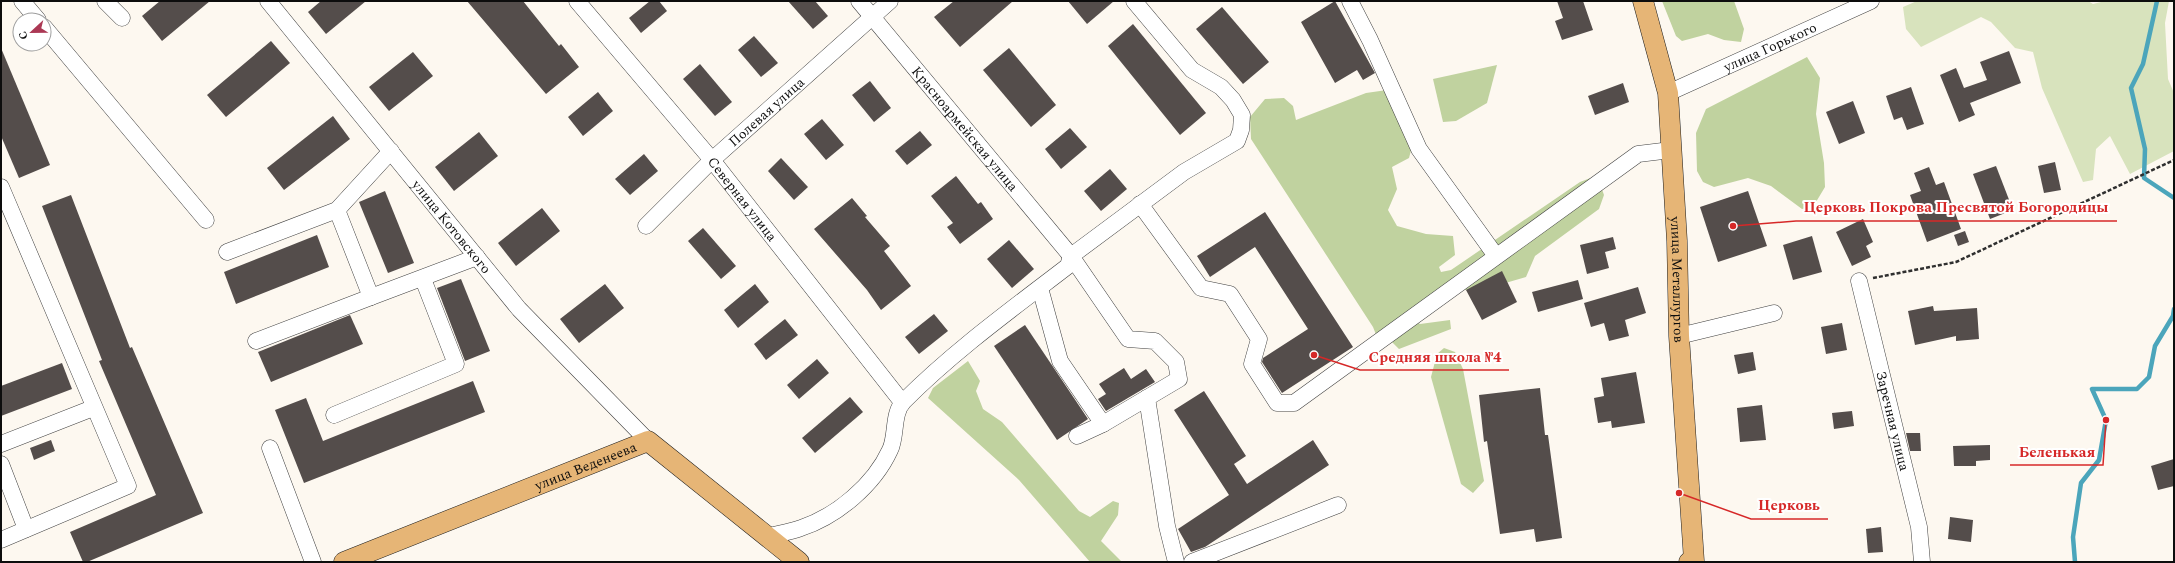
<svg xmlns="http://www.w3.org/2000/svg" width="2175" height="563" font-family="Spectral,serif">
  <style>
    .green { fill: #d8e3bd }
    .forest { fill: #c0d29f }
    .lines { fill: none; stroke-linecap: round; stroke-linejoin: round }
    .stream { stroke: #4ba5bb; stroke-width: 4.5 }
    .building { fill: #544d4b }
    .minor-casing { stroke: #404040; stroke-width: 17 }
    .major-casing { stroke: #1e1e1e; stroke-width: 21 }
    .path { stroke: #2f2f2f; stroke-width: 2.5; stroke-dasharray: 4 2; stroke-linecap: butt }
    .minor { stroke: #fff; stroke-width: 16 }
    .major { stroke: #e6b576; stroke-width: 20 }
    .labels { text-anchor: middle; stroke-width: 4; stroke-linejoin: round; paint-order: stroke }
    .street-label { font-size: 14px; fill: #0d0d0d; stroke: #fff }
    .leader { fill: none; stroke: #d62828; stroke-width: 1.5 }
    .callout-dot { fill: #d62828; stroke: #fff; stroke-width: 1.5 }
    .callout-label { font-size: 15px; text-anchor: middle; font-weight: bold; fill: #d62828; stroke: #fff; stroke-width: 4; stroke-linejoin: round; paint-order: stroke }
  </style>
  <rect width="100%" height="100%" fill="#fdf8f0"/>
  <path class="green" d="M1917 1H2088L2093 4 2105 1H2169L2165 23 2168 79 2174 93V151L2130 174 2110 136 2096 149 2093 180 2083 182 2042 88 2033 52 2015 48 1991 22 1981 17 1921 47 1906 29 1903 7Z"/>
  <g class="forest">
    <path d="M1662 1H1734L1744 29 1741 42 1724 40 1708 34 1682 41 1676 36Z"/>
    <path d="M1807 57 1820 78 1816 114 1824 163 1825 187 1813 207 1802 209 1771 186 1748 178 1714 187 1703 182 1697 171 1696 133 1706 109Z"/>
    <path d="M1497 65 1487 103 1456 121 1443 122 1433 79Z"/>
    <path d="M1394 89 1415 135 1409 158 1392 167 1397 189 1388 210 1397 226 1426 234 1453 236 1455 255 1439 267 1441 272 1451 270 1580 182 1593 177 1599 181 1604 195 1599 209 1535 256 1526 277 1478 291 1440 288 1414 320 1420 324 1450 320 1451 329 1399 349 1390 340 1377 337 1373 327 1251 139 1250 117 1265 99 1284 98 1293 106 1296 120 1366 93Z"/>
    <path d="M1444 348 1455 352 1463 369 1484 481 1473 493 1461 484 1431 377 1437 354Z"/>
    <path d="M968 361 980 381 976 391 983 409 1002 422 1079 511 1090 517 1113 501 1119 503 1118 515 1101 541 1122 562H1090L1019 480 928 398 933 388Z"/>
  </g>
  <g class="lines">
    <g class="stream">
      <path d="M2157 1 2143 64 2131 88 2145 149 2144 178 2174 198"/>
      <path d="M2075 562 2073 537 2081 483 2099 460 2106 420 2092 389H2137L2149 377 2155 346 2173 316 2174 309"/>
    </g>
  </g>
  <g class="building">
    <path d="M160 1H210L162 41 142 16Z"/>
    <path d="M321 1H366L326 34 308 12Z"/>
    <path d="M467 1H523L559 46 561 44 579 67 546 94Z"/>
    <path d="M650 1H659L667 11 641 33 629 18Z"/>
    <path d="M788 1H815L828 16 813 29Z"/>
    <path d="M954 1H1013L960 47 934 17Z"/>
    <path d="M1068 1H1114L1087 24Z"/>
    <path d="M1335 1 1375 73 1363 80 1357 70 1335 83 1301 22Z"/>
    <path d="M1557 1H1583L1593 30 1562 40 1555 21 1563 18Z"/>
    <path d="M1222 7 1269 62 1243 84 1196 29Z"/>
    <path d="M1133 24 1206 113 1180 135 1108 46Z"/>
    <path d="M754 36 778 63 761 77 738 50Z"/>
    <path d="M271 41 290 63 226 117 207 95Z"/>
    <path d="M1 48 50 165 19 178 1 136Z"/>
    <path d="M1009 48 1056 105 1031 127 983 70Z"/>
    <path d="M2009 51 2021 83 1970 103 1975 115 1959 122 1940 75 1956 68 1964 88 1987 80 1980 62Z"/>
    <path d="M413 52 433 76 389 111 369 87Z"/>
    <path d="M700 64 732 102 715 116 683 79Z"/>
    <path d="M870 81 891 108 874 122 852 95Z"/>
    <path d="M1623 83 1629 102 1595 115 1588 96Z"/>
    <path d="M1911 87 1924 124 1907 130 1902 117 1894 120 1886 96Z"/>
    <path d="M598 92 613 111 583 136 568 117Z"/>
    <path d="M1853 101 1865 133 1839 144 1826 112Z"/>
    <path d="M333 116 350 139 284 190 267 168Z"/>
    <path d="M822 119 844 145 826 160 804 134Z"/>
    <path d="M1070 128 1087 147 1061 169 1045 149Z"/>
    <path d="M920 131 932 145 907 165 895 151Z"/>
    <path d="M479 132 498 156 454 191 435 167Z"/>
    <path d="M644 154 658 171 630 195 615 179Z"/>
    <path d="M781 158 808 187 794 200 768 171Z"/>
    <path d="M2055 162 2061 190 2044 193 2038 166Z"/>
    <path d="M1996 166 2013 210 1990 219 1973 174Z"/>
    <path d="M1929 167 1936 185 1944 182 1961 229 1927 242 1910 195 1921 191 1914 173Z"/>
    <path d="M1110 169 1127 189 1101 211 1084 191Z"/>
    <path d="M956 176 978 204 981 202 993 219 960 244 947 227 953 223 931 196Z"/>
    <path d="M385 191 414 263 388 273 359 202Z"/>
    <path d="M1748 191 1767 246 1718 262 1700 207Z"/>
    <path d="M71 195 130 348 132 347 203 513 87 562H83L70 532 156 495 99 361 102 360 42 206Z"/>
    <path d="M852 198 867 216 865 217 890 246 884 251 911 286 881 310 867 290 814 229Z"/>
    <path d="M542 208 560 231 516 266 498 243Z"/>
    <path d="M1265 212 1353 347 1282 393 1262 362 1263 358 1308 329 1255 247 1210 277 1197 256Z"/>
    <path d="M1863 219 1873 242 1866 246 1871 257 1852 266 1836 232Z"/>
    <path d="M703 228 736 266 721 279 688 241Z"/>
    <path d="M1965 231 1969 242 1958 246 1954 235Z"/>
    <path d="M317 235 329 267 236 304 224 272Z"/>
    <path d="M1812 236 1822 272 1793 280 1783 245Z"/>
    <path d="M1613 237 1616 249 1605 252 1609 268 1587 274 1580 245Z"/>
    <path d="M1009 240 1034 269 1012 288 987 259Z"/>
    <path d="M1502 271 1517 302 1482 320 1466 290Z"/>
    <path d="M461 279 490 351 465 361 437 288Z"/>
    <path d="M1578 280 1583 299 1538 312 1532 292Z"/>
    <path d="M605 284 624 308 579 343 560 319Z"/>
    <path d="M755 284 769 302 738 328 724 310Z"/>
    <path d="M1638 287 1646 313 1625 320 1629 336 1609 341 1604 323 1591 327 1584 303Z"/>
    <path d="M1933 306 1934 311 1977 308 1979 339 1956 341V336L1915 345 1908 311Z"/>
    <path d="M934 314 948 331 919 354 905 337Z"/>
    <path d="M350 315 363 344 271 382 258 352Z"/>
    <path d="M785 319 798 335 766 360 754 344Z"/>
    <path d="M1842 323 1847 350 1826 354 1821 327Z"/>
    <path d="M1025 325 1088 419 1057 440 994 346Z"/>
    <path d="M1753 352 1756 370 1738 374 1734 355Z"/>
    <path d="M817 359 829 373 799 399 787 385Z"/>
    <path d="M62 363 72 389 1 416V386Z"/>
    <path d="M1124 368 1131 379 1146 369 1155 382 1106 411 1098 399 1106 394 1099 384Z"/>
    <path d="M1636 372 1645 423 1612 428 1611 421 1598 423 1594 398 1604 396 1601 378Z"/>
    <path d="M473 381 485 412 304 483 275 410 306 398 323 441Z"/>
    <path d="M1540 388 1545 435H1548L1562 538 1536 542 1534 529 1500 534 1487 441 1484 442 1479 395Z"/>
    <path d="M1204 391 1246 456 1234 464 1247 484 1313 440 1329 465 1205 547 1191 552 1178 529 1229 495 1174 410Z"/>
    <path d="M850 397 863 412 815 453 802 438Z"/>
    <path d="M1762 405 1766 440 1740 442 1737 408Z"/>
    <path d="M1852 411 1854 426 1834 429 1832 413Z"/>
    <path d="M1906 433H1920L1921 451H1910Z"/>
    <path d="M51 440 55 451 34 460 30 448Z"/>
    <path d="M1990 445V460L1976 461V466H1954L1953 446Z"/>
    <path d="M2174 459V486L2158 490 2151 466Z"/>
    <path d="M1950 517 1973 520 1971 542 1948 539Z"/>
    <path d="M1881 527 1883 552 1868 553 1866 529Z"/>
  </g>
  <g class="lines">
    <g class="minor-casing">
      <g id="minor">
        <path d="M22 1 38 20"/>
        <path d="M105 1 122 18"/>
        <path id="s1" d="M268 1 519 309 648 441"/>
        <path id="s2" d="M577 1 712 160 902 402"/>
        <path id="s3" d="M859 1 1071 256 1128 339 1155 341 1176 362 1179 379 1103 424 1077 436"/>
        <path d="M1350 1 1370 40 1419 149 1496 256"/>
        <path d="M44 27 206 220"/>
        <path id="s4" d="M1668 93 1871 1"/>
        <path d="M1 187 128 486 1 540"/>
        <path d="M1140 204 1201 288 1230 294 1259 339 1252 364 1277 403H1294L1638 154 1671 150"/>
        <path id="s5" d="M646 226 712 160 890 1"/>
        <path d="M227 252 337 210 391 151"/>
        <path id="s6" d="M1859 281 1919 527 1922 562"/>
        <path d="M1040 288 1060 361 1103 424"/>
        <path d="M371 297 477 257"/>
        <path d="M1679 336 1774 313"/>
        <path d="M256 341 371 297 337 210"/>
        <path d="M1147 398 1167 526 1176 562"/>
        <path d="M334 415 456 364 423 279"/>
        <path d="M1 444 93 408"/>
        <path d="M270 448 313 562"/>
        <path d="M1 464 26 529"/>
        <path d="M766 537C777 534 790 532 801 528 837 516 874 485 890 450 897 436 892 413 904 401 954 351 1012 309 1068 266L1071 256 1184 172 1237 141 1241 130 1242 115 1233 100 1221 87 1192 70 1134 1"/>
        <path d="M1192 562 1338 505"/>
      </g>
    </g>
    <g class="major-casing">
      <g id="major">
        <path id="s7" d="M1643 1 1668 93 1677 241 1679 336 1694 561 1689 562"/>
        <path id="s8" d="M344 562 648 441 799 562"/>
      </g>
    </g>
    <path class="path" d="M1873 278 1956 262 2174 160"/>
    <use href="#minor" class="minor"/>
    <use href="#major" class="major"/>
  </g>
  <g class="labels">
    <g class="street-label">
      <text dy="5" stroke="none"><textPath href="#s4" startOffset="112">улица Горького</textPath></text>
      <text dy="5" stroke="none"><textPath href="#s5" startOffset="166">Полевая улица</textPath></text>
      <text dy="5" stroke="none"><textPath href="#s3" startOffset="166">Красноармейская улица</textPath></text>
      <text dy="5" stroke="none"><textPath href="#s2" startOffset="258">Северная улица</textPath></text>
      <text dy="5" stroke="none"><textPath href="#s1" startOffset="291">улица Котовского</textPath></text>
      <text dy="5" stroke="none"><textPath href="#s7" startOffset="282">улица Металлургов</textPath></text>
      <text dy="5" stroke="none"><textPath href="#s6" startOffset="144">Заречная улица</textPath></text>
      <text dy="5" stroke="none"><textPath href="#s8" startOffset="260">улица Веденеева</textPath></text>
    </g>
  </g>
  <path class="leader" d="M1733 226L1796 221H2117M1314 355L1360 370H1509M2106 420L2103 465H2010M1679 493L1751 519H1828"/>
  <g class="callout-dot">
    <circle cx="1733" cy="226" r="4"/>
    <circle cx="1314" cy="355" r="4"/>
    <circle cx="2106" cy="420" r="4"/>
    <circle cx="1679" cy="493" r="4"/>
  </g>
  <g class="callout-label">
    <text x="1956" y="212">Церковь Покрова Пресвятой Богородицы</text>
    <text x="1435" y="362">Средняя школа №4</text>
    <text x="2057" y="457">Беленькая</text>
    <text x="1789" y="510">Церковь</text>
  </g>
  <rect width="2175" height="563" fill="none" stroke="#0d0d0d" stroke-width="4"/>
  <g transform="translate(32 32) rotate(248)"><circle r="19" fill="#ffffff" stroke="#9e9e9e"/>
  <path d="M0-3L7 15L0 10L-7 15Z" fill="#ab3854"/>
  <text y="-6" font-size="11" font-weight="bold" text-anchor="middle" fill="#0d0d0d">С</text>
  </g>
</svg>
